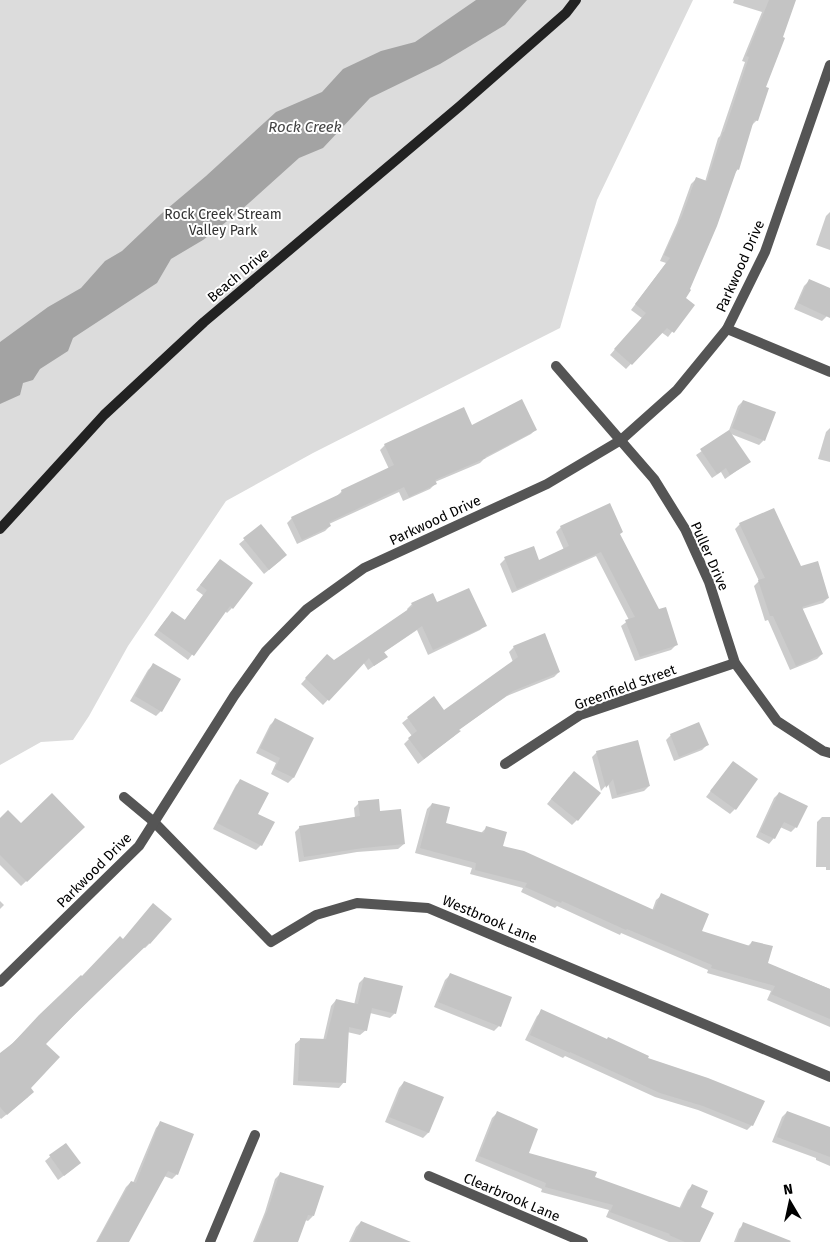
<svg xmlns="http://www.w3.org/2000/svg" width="830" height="1242" font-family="'Fira Sans',sans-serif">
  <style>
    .green { fill: #dcdcdc }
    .water { fill: #a3a3a3 }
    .shadow { fill: #0003 }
    .building { fill: #c4c4c4 }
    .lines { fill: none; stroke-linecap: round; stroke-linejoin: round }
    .street { stroke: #555; stroke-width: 10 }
    .secondary { stroke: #222; stroke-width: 10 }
    .labels { text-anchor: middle; stroke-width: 4; stroke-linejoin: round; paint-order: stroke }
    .park-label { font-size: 14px; fill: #333; stroke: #fff }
    .street-label { font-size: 14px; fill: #000; stroke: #fff }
    .water-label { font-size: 15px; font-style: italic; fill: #444; stroke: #fff }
  </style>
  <rect width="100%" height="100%" fill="#fff"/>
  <path class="green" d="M0 0H693L597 200 560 328 313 453 226 501 128 646 89 716 73 740 41 742 0 765Z"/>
  <path class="water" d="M476 0H527L505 25 440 64 370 98 323 148 299 158 240 211 203 240 171 259 157 283 73 338 68 351 40 369 33 380 23 383 20 395 0 404V342L48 307 81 288 105 261 122 251 161 214 206 176 276 112 322 92 343 69 381 51 415 42Z"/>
  <g class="shadow">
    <path d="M734 0H794L764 88 757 120 751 126 738 169 735 173 684 298 693 305 668 337 661 332 626 369 610 355 642 318 631 310 666 263 660 261 677 223 691 184 696 179 705 182 718 138 720 136 745 62 742 61 762 12 733 3Z"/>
    <path d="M830 212V250L816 245 826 216Z"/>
    <path d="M809 281 830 290V309L827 316 822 321 794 309 804 286Z"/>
    <path d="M743 401 764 440 759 445 731 434 749 462 725 479 721 472 712 478 696 455 728 433 738 406Z"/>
    <path d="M471 427 536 429 531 434 484 459 480 463 435 482V484L430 489 403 501 399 492 329 524 330 526 325 531 297 544 287 523 292 518 337 496 342 491 389 469 380 450 385 445Z"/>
    <path d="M830 428V462L818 459 826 432Z"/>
    <path d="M740 524 801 568 828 598 823 603 802 609 822 654 817 659 790 670 768 620 765 621 754 586 759 581 735 529Z"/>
    <path d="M261 526 281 560 264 574 239 544Z"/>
    <path d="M561 527 619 534 676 645 671 650 635 661 621 626 629 620 596 556 512 593 500 564 505 559 539 562 564 550 556 532Z"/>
    <path d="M220 560 251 583 232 608 227 613 225 611 188 660 154 635 167 618 184 621 203 595 196 590Z"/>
    <path d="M412 604H437L485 625 480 630 428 655 417 630 383 653 381 661 368 670 363 662 323 705 301 684 322 661 334 662 408 611 407 609Z"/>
    <path d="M514 647 559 672 554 677 507 696 458 730 454 736 418 764 404 744 412 736 402 723 433 698 444 712 513 662 509 652Z"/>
    <path d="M153 665 161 711 156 716 130 701 148 670Z"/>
    <path d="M275 720 312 739 293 778 288 783 271 774 276 763 256 753 270 725Z"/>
    <path d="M671 735 707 745 702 750 674 761 666 740Z"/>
    <path d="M597 752 649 786 644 791 612 799 608 783 601 791 592 757Z"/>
    <path d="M733 762 735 809 730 814 706 797Z"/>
    <path d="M569 777 577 820 572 825 547 804Z"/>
    <path d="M241 780 256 814 261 845 256 850 213 829 236 785Z"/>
    <path d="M779 793 796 827 791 832 780 827 774 838 769 844 756 837 774 798Z"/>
    <path d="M359 803 379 812 404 844 398 849 357 852 299 862 295 832 300 827 355 818 354 808Z"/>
    <path d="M432 804 444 824 481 833 486 828 502 847 652 911 656 900 662 895 700 932 748 946 752 942 766 963 830 989V1027L767 1000 771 991 707 973 708 970 621 933 620 935 557 906 555 908 521 892 523 888 470 874 472 868 415 853 427 809Z"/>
    <path d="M822 817H830V870H826V867H816L817 822Z"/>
    <path d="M0 820 21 825 83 827 21 886 0 865Z"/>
    <path d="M0 901 4 905 0 909Z"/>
    <path d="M122 940 150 943 145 948 143 947 45 1044 28 1097 1 1119 0 1118V1055Z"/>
    <path d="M450 975 499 1026 494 1031 434 1007 445 980Z"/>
    <path d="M364 978 395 1013 390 1018 370 1013 366 1030 360 1035 347 1032 344 1082 339 1088 293 1085 295 1044 301 1039 323 1041 331 1006 336 1000 354 1005 359 983Z"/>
    <path d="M542 1011 646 1059 752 1125 747 1130 698 1110 655 1097 565 1056 563 1058 525 1040 537 1016Z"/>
    <path d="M404 1082 442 1098 428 1133 423 1138 385 1122 399 1088Z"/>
    <path d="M787 1112 830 1130V1166L816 1160V1158L772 1142 782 1117Z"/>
    <path d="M497 1113 527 1154 679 1209 688 1190 693 1185 699 1207V1242H669L606 1217 609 1210 541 1192 542 1189 475 1161 492 1118Z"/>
    <path d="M161 1122 177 1174 172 1179 164 1176 127 1242H96L126 1187 131 1182 133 1183 156 1128Z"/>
    <path d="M65 1144 74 1168 58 1180 45 1161Z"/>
    <path d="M280 1174 313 1216 308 1221 305 1220 296 1242H253L265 1212 275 1179Z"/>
    <path d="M361 1222 403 1242H349L356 1227Z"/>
    <path d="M744 1224 785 1242H734L739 1229Z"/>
  </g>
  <g class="building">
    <path d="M769 0H796L783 37 785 38 766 87 769 88 758 121 754 120 739 170 737 169 717 226 690 289 691 290 686 298 695 305 674 333 667 328 632 365 614 349 646 313 635 304 670 258 664 255 682 216 696 177 707 181 723 132H724L749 57 746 56Z"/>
    <path d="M809 279 830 288V318L798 303Z"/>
    <path d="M522 399 537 430 485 457 486 458 435 480 437 484 409 497 404 487 329 522 331 526 302 540 291 517 342 493 341 490 394 465 384 444 464 407 472 425Z"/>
    <path d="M743 400 776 412 765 441 732 428Z"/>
    <path d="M729 430 751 462 730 475 726 468 717 474 700 449Z"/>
    <path d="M610 503 623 532 620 534 659 609 666 607 678 645 640 657 625 620 635 617 601 552 517 589 504 557 534 546 539 560 569 546 560 526Z"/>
    <path d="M774 508 801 566 818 561 829 598 802 607 823 654 796 666 773 616H770L758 580 765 578 739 523Z"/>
    <path d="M261 524 287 555 269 570 243 538Z"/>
    <path d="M220 559 253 583 233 609 230 606 194 656 158 630 172 611 185 620 207 590 200 585Z"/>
    <path d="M469 588 487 626 433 650 422 626 384 652 388 657 374 666 369 658 329 701 305 678 327 654 334 660 413 606 411 603 433 593 437 602Z"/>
    <path d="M545 633 560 672 513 691 459 730 461 731 424 759 408 738 417 731 407 717 434 696 444 710 518 657 513 646Z"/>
    <path d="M153 663 181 679 162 712 135 696Z"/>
    <path d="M275 718 314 738 294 778 275 769 280 758 260 748Z"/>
    <path d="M699 722 709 745 679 757 670 734Z"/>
    <path d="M638 740 650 786 617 795 613 779 606 788 596 751Z"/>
    <path d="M733 761 758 779 736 810 710 791Z"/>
    <path d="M574 771 601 793 578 821 551 799Z"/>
    <path d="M240 779 269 793 258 814 275 822 262 846 217 823Z"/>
    <path d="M779 792 808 806 797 828 784 822 775 839 760 832Z"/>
    <path d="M52 793 85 827 27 882 0 855V818L8 810 21 823Z"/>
    <path d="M379 799 380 811 401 809 405 844 363 848 304 857 299 826 360 816 358 801Z"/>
    <path d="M432 803 450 807 446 823 484 833 486 826 507 832 503 846 524 851 654 910 661 893 709 914 702 931 750 946 752 941 773 946 768 963 830 989V1019L771 994 775 986 711 968 712 965 627 929 626 930 562 901 561 903 525 887 527 883 475 870 476 863 420 848Z"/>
    <path d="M153 903 172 919 150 944 149 943 74 1015 46 1044 60 1057 31 1088 34 1092 7 1115 0 1107V1053L13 1043 39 1015 81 975 82 976 120 936 123 939Z"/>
    <path d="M450 973 512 997 501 1027 438 1002Z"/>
    <path d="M364 977 403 986 396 1014 372 1008 367 1031 349 1027 346 1083 298 1081 300 1038 326 1039 336 999 366 1006 358 1004Z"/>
    <path d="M541 1009 607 1039 608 1037 649 1056 648 1058 708 1078 765 1101 753 1126 703 1106 660 1093 570 1052V1053L530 1035Z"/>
    <path d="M404 1081 444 1097 429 1133 389 1117Z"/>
    <path d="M497 1111 538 1129 529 1153 597 1172 595 1177 681 1208 692 1184 708 1191 701 1207 714 1213 700 1242H685L669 1235 670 1234 610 1212 613 1205 545 1187 546 1183 479 1156Z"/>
    <path d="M787 1111 830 1127V1157L777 1137Z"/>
    <path d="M160 1121 194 1134 178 1175 168 1171 129 1242H97L131 1181 136 1183Z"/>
    <path d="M66 1143 81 1163 64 1176 49 1155Z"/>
    <path d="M280 1172 324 1186 314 1216 308 1215 298 1242H255L269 1206Z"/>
    <path d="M361 1221 411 1242H351Z"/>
    <path d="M743 1222 791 1241 790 1242H736Z"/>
  </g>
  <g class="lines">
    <g class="street">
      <path d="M727 329 830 372"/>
      <path d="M556 366 654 479 685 529 709 582 735 663 777 721 823 751 830 753"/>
      <path d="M505 764 580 715 735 663"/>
      <path d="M124 797 154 822 271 942 316 915 357 903 428 908 830 1077"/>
      <path d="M0 982 139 846 234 696 266 651 307 609 364 568 547 484 621 440 677 390 727 329 765 252 830 65"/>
      <path d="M429 1176 583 1242"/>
      <path d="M210 1242 255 1135"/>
    </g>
    <path class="secondary" d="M0 529 104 415 204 322 460 106 566 13 576 0"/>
  </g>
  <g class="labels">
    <g class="park-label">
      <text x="223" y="219">Rock Creek Stream<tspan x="223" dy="16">Valley Park</tspan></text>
    </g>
    <g class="street-label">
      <text transform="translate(740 266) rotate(-66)" y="5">Parkwood Drive</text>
      <text transform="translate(238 275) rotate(-40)" y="5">Beach Drive</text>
      <text transform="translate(435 520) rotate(-25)" y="5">Parkwood Drive</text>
      <text transform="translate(710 556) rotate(66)" y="5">Puller Drive</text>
      <text transform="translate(625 687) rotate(-20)" y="5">Greenfield Street</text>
      <text transform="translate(94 870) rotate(-45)" y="5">Parkwood Drive</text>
      <text transform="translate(490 919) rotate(23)" y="5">Westbrook Lane</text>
      <text transform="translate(512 1197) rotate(23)" y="5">Clearbrook Lane</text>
    </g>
    <g class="water-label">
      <text x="305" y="132">Rock Creek</text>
    </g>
  </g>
  <g transform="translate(790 1202) rotate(351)" stroke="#ffffff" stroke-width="4" paint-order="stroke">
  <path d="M0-4L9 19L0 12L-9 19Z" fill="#000000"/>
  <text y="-8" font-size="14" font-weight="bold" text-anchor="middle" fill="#000000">N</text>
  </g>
</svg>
